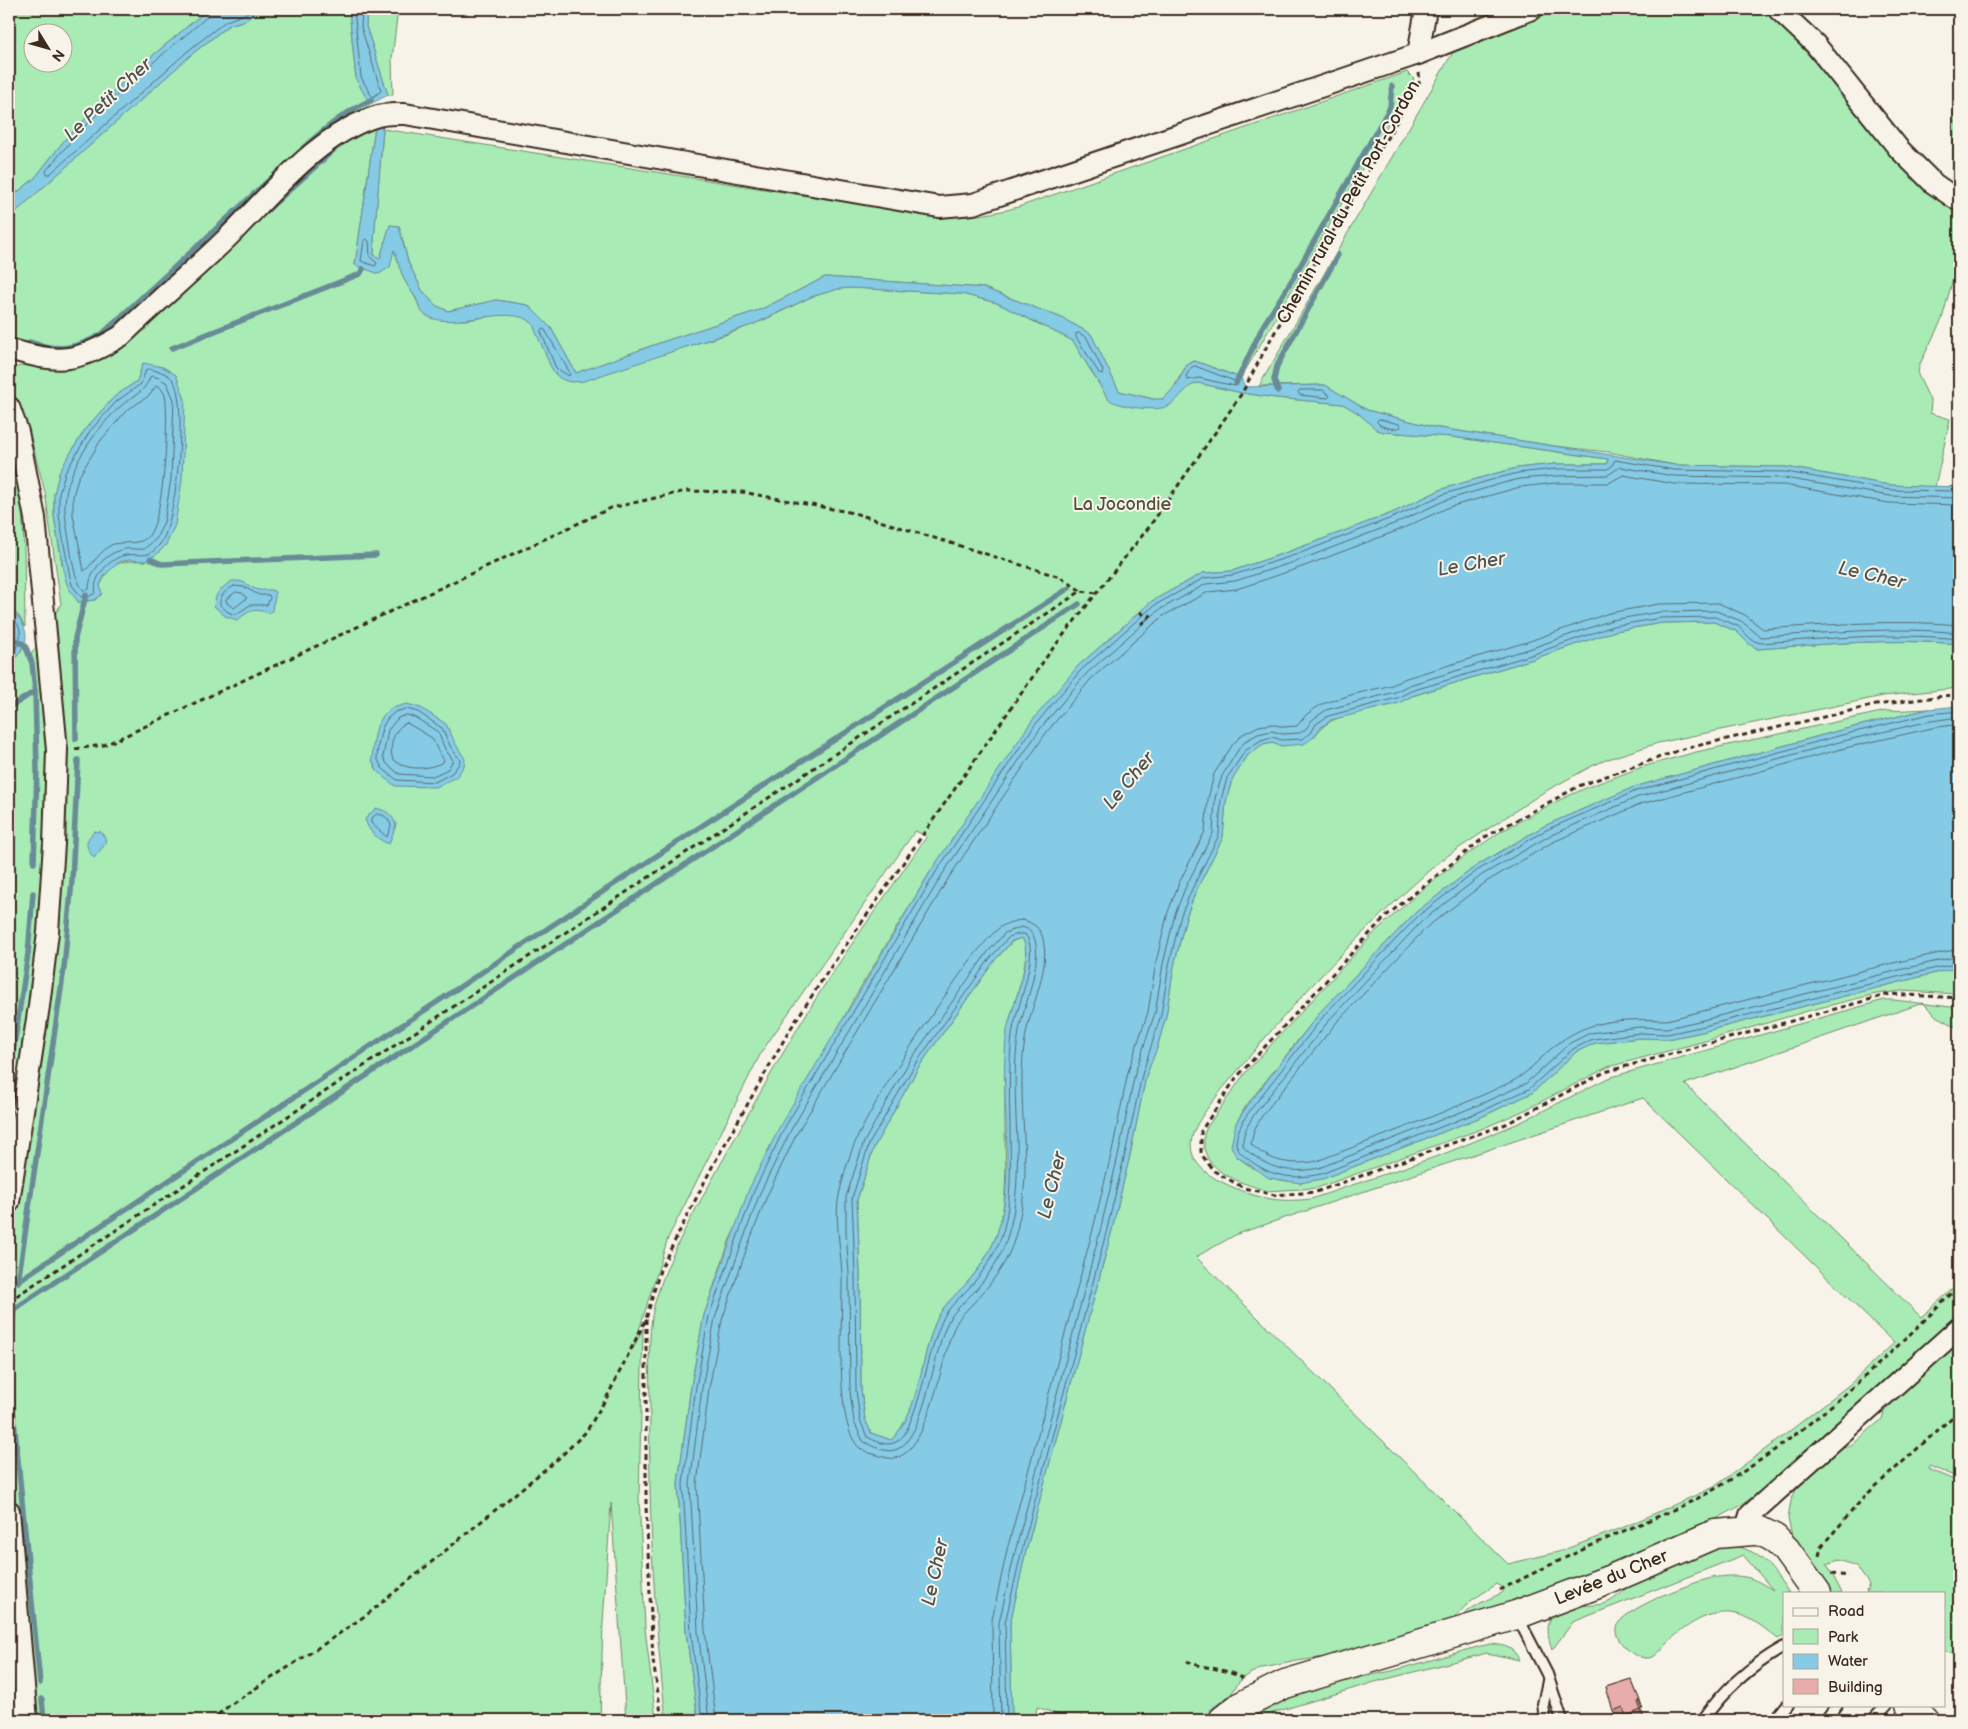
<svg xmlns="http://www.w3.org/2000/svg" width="1968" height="1729" font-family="'Balsamiq Sans',sans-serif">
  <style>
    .green { fill: #a8ebb5; stroke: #728a6a; fill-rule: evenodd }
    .water { fill: #85cbe6; stroke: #678b96; fill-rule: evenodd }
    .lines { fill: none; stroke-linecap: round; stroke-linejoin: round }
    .shore { stroke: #596a6e; stroke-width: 1 }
    .stream { stroke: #678b96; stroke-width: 5.5 }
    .lane-casing { stroke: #3b2a1e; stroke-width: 14 }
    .street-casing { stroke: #3b2a1e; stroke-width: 24 }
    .secondary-casing { stroke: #3b2a1e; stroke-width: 31 }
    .path { stroke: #3b2a1e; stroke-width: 3; stroke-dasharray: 5 4; stroke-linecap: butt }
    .lane { stroke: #f7f3e8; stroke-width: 10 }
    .street { stroke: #f7f3e8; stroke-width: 20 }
    .secondary { stroke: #f7f3e8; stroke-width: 28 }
    .wall { fill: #c89493; stroke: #3b2a1e }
    .building { fill: #e8acab; stroke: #3b2a1e }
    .labels { text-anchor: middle; stroke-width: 4; stroke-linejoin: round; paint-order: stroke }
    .street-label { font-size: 18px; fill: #3b2a1e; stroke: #f7f3e8 }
    .park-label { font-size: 18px; fill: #51513c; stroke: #f7f3e8 }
    .water-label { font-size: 19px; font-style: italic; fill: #4e5250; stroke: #f7f3e8 }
  </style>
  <rect width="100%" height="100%" fill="#f7f3e8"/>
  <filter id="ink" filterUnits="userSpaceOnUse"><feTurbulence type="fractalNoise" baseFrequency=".02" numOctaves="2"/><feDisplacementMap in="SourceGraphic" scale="10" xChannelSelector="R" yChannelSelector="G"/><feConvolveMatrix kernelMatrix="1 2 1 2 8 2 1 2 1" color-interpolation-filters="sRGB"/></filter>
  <g filter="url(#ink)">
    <g class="green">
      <path d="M9 9H208L137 69 67 137 34 179 9 199ZM32 32H62V62H32Z"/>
      <path d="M261 9H349L356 79 370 104 316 145 105 338 54 355 9 343V218L192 54 229 25 246 20Z"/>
      <path d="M367 9H398L392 59 393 95H388L366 26Z"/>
      <path d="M1557 9H1760L1783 25 1911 177 1959 214V256L1942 319 1919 366 1918 375 1931 402 1930 413 1950 419 1935 487 1890 485 1786 467 1675 465 1608 452 1555 446 1433 427 1367 410 1325 385 1259 386 1453 52Z"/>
      <path d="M1957 9H1959V192L1952 187Z"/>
      <path d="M1407 72 1414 79 1241 378 1195 361C1178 365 1178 396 1158 400L1119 391 1091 334 1062 318 984 288 825 277 762 309 665 341 576 373 551 328 528 305 496 300 448 311 435 305 422 290 408 262 399 226 390 225 380 259 374 255V240L383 129 922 214C956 219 986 216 1018 207Z"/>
      <path d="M375 127 355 265 379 273 394 248 404 279 416 299 422 312C435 314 451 320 464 320 485 319 517 306 533 324L556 375 570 382 728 334 764 320 811 297 838 289 852 288 962 294 997 303 1073 341 1108 399 1168 407 1192 384 1198 383 1242 393 1276 398 1343 404 1358 413 1377 429 1384 432 1452 437 1608 459 1607 464H1555L1517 468 1497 473 1442 489 1392 513 1296 549 1232 571 1203 573 1152 601 1078 666 932 869 853 1000 730 1239 704 1315 691 1386 678 1483 686 1632 698 1720H666C654 1616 648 1512 650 1407 650 1376 647 1337 654 1306 668 1254 698 1206 724 1158 758 1096 792 1035 831 975 862 928 895 883 927 836L915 831 762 1051 668 1238 633 1349 643 1328 639 1496 645 1628 656 1720H626L611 1503 603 1623 600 1720H9V667L25 645 28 660 61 604 45 492 28 427 10 387 9 377 11 371 17 367 31 363 78 362 322 155ZM143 363 146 561C112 559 106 568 95 600L78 602 63 570 54 516V494L60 471 86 428 114 397 137 381Z"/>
      <path d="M17 470C26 522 24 575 25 627L19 616 9 609V473Z"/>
      <path d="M1714 622 1736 631 1749 644 1758 649C1825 644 1893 638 1959 644V688L1883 696 1658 743 1608 759 1592 766 1544 792 1450 854 1432 868C1362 930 1298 997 1239 1069 1226 1085 1199 1115 1193 1134 1185 1158 1204 1174 1224 1183 1255 1198 1276 1203 1311 1199L1441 1155 1519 1123 1608 1078 1884 1000H1894L1959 1008V1029L1936 1016 1923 1003 1685 1084 1921 1317 1959 1283V1320L1762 1491 1738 1507 1707 1524 1631 1559 1457 1621C1470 1607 1484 1601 1502 1593L1504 1591 1502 1587 1497 1584 1472 1600 1446 1625 1347 1654 1297 1661 1263 1668 1251 1673 1239 1682 1231 1694 1197 1720H1073L1037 1707 1035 1720H1012L1010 1624 1025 1555 1111 1234 1130 1155 1146 1076 1157 1048 1166 1016 1174 966 1186 917 1196 891 1223 837 1226 801 1232 780 1248 755 1263 744 1273 742 1281 746 1314 737C1332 709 1371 713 1398 703 1403 701 1408 698 1412 696L1533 659 1615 631 1662 623ZM1643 1098 1894 1343 1850 1384 1786 1434 1714 1487 1622 1528 1558 1552 1508 1564 1196 1257 1237 1234Z"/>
      <path d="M1929 709 1841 730 1634 787 1544 826 1476 866 1415 913 1322 1010 1246 1106 1236 1123V1156C1266 1179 1284 1186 1322 1179L1481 1117 1532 1093 1576 1052 1595 1043 1640 1038 1668 1039 1702 1032 1959 967V994L1902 991 1876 994 1811 1010 1709 1040 1608 1067 1527 1109 1484 1128 1317 1188 1267 1191 1240 1182 1222 1173 1209 1161 1204 1149V1134L1207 1127 1245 1073 1376 931 1418 893 1465 856 1500 832 1555 802 1588 787 1642 767 1696 752 1886 711Z"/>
      <path d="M1022 938C1035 955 1010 1009 1008 1030 1004 1058 1005 1096 1005 1125 1005 1161 1009 1199 997 1234 990 1253 978 1271 965 1285 955 1295 944 1305 938 1317 920 1354 921 1412 891 1440L871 1433 865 1419 861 1390 860 1274 857 1200 874 1147 918 1068 995 960 1013 941Z"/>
      <path d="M1959 1343V1478L1929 1466 1928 1469 1959 1482V1657L1944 1651V1593H1866L1869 1584 1856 1566 1839 1560 1827 1564 1842 1593H1832L1793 1540 1788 1519 1791 1501 1801 1479 1840 1447 1851 1446 1882 1419 1885 1408Z"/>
      <path d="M1720 1546C1757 1544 1770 1565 1789 1593H1784V1635L1778 1639C1765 1629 1752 1617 1736 1614 1709 1608 1685 1626 1666 1644 1662 1649 1656 1657 1649 1658 1640 1659 1632 1653 1626 1648 1620 1643 1615 1635 1616 1628 1619 1610 1691 1583 1708 1579 1719 1576 1733 1575 1745 1577 1756 1579 1764 1585 1773 1590L1743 1555 1573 1622 1552 1650C1548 1637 1544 1620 1557 1611 1572 1602 1591 1608 1606 1603 1617 1599 1625 1588 1635 1583 1662 1569 1692 1559 1720 1546Z"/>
      <path d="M1491 1644C1504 1645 1514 1647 1519 1660L1487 1653 1375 1682 1272 1713 1275 1720H1243L1285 1696 1327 1684 1392 1671 1481 1646Z"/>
    </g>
    <g class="water">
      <path d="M208 9H261L246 20 229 25 192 54 9 218V199L34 179 67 137 137 69Z"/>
      <path d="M349 9H367L366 26 388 95 370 104 356 79Z"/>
      <path d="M380 125 383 129 374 240V255L380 258 390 225 399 226 408 262 422 290 435 305 448 311 496 300 528 305 551 328 576 373 665 341 762 309 825 277 984 288 1062 318 1091 334 1119 391 1153 399H1163L1175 387 1187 365 1195 361 1241 378 1245 387 1325 385 1367 410 1433 427 1675 465 1786 467 1890 485 1959 487V644C1893 638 1824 644 1758 649L1749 644 1736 631 1714 622 1662 623 1615 631 1533 659 1412 696 1399 703 1331 720 1320 728 1314 737 1304 744 1281 746 1273 742 1263 744 1248 755 1232 780 1226 801 1223 837 1196 891 1186 917 1174 966 1166 1016 1157 1048 1146 1076 1130 1155 1111 1234 1025 1555 1010 1624 1012 1720H698L686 1632 678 1483 691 1386 704 1315 749 1189 781 1124 932 869 1031 722 1078 666 1140 612 1152 601 1203 573 1232 571 1296 549 1392 513 1442 489 1497 473 1517 468 1555 464H1607L1608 459 1452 437 1384 432 1377 430 1358 413 1343 404 1276 398 1242 393 1198 383C1186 385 1180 399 1170 405 1159 413 1119 407 1108 399L1073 341 997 303 962 294 852 288 838 289 811 297 752 325 584 381C558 385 553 374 545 353 541 343 536 334 533 324 511 300 444 336 422 312 419 309 418 302 416 298 412 292 407 286 404 279 400 270 397 259 394 250L390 267 379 274 355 265 375 127ZM1022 938C1035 955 1011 1009 1007 1030 998 1096 1018 1172 997 1234 990 1253 978 1271 965 1285 955 1295 944 1305 938 1317 920 1354 921 1412 891 1440L871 1433 865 1419 861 1390 860 1274 857 1200 874 1147 918 1068 995 960 1012 941Z"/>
      <path d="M143 363 163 367 176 375 185 399 182 480 175 525 166 545 157 554 146 561 128 560 119 562 105 575 100 585 102 594 95 600 78 602 68 587 65 578 54 516V494L60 470 86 428 114 397 137 381Z"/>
      <path d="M232 581C248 580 248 588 259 590 265 591 270 588 275 592 276 599 272 604 272 611L269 613C252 608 251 610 237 620L225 616 214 606C215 592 222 588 232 581Z"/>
      <path d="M9 609C21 616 31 634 23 647 19 654 14 661 9 667Z"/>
      <path d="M407 704 421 708 446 724 455 743 465 759 464 766 456 777 436 787 395 786 377 771 372 760 373 745 377 726 383 716 392 708Z"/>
      <path d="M1959 706V967L1702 1032 1668 1039 1640 1038 1595 1043 1576 1052 1532 1093 1481 1117 1322 1179 1300 1183 1269 1178 1236 1156 1231 1146 1236 1123 1247 1106 1322 1010 1415 913 1476 866 1544 826 1634 787 1841 730 1929 709Z"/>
      <path d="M376 808C387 811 392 814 396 825L389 844C378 840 368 831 365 819Z"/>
      <path d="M95 831 101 832 105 838 106 843 94 858C85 847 84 841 95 831Z"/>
    </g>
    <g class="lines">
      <g class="shore">
        <path d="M211 9 207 17C150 65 92 112 46 171L47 174H50L189 50 226 21 243 15 253 9"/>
        <path d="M354 9 361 77 371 95 373 97 381 91 361 27 362 9"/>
        <path d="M366 239 369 241 370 257 377 263 375 266 361 261 364 241Z"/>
        <path d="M542 329 545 330 570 373 569 376 556 368 541 332Z"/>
        <path d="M1079 333 1087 338 1103 371 1102 374 1099 373 1076 337V334Z"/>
        <path d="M1195 366 1237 382 1238 385 1235 386 1199 378 1187 380 1186 376 1191 368Z"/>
        <path d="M149 369C157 371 167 372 173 380 188 401 177 523 160 544 147 560 143 553 126 555 113 557 100 570 96 582 95 586 96 589 95 593L88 597H81L72 585 70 577 59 516V494L65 473 90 431 117 401 141 384 146 370Z"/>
        <path d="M153 376 159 378 167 383 174 400 171 479 164 522 156 539 144 549C138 550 131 548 124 549 106 553 89 571 89 589L84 591C73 578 72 557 69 540 67 526 63 510 66 495 70 465 99 425 121 406 133 395 144 394 150 377Z"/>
        <path d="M158 386C163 389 166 396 166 403 168 430 164 512 150 534 142 547 124 540 111 545 101 550 90 568 84 571L73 515V496L78 478 101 440 126 411 150 395 155 387Z"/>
        <path d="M1300 390H1323L1330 396 1328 398 1300 395 1298 393Z"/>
        <path d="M1379 419 1399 424 1401 427C1394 430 1381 428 1377 422Z"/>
        <path d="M234 586 244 587 259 595H269L270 598 267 605H250L235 615 228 612 220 605C219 595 226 591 234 586Z"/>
        <path d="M236 592 242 593 247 598 234 608 227 603 226 600Z"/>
        <path d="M9 615C28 630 20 643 9 659"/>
        <path d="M407 709 418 712 442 728 450 746 460 760 459 764 452 773 435 782 397 780 382 768 377 758 378 746 382 728 387 719 395 712Z"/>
        <path d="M1959 711 1930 714 1842 735 1636 791 1546 830 1478 870 1418 916 1326 1013 1251 1109C1244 1119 1236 1132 1236 1144 1237 1151 1243 1155 1248 1159 1271 1177 1293 1180 1321 1174L1479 1112 1529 1089 1573 1049 1593 1039 1640 1033 1667 1034 1700 1027 1897 977 1959 963"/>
        <path d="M407 715 416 718 438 732 445 749 453 760 448 769 433 776 399 774 387 764 383 757 388 730 398 718Z"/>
        <path d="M1959 717 1931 721 1843 741 1638 797 1549 836 1482 875 1422 921 1331 1018 1256 1112C1250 1121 1242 1133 1243 1144 1243 1149 1249 1152 1253 1155 1274 1171 1294 1173 1319 1168L1476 1106 1525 1084 1570 1043 1590 1033 1639 1027 1667 1028 1699 1021 1895 971 1959 956"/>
        <path d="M407 723 432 738 438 751 444 760 443 762C428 770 405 771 393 759 388 748 394 726 407 723Z"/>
        <path d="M1959 724 1932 728 1845 748 1641 804 1553 842 1486 882 1427 927 1336 1023 1262 1116 1254 1130 1251 1144C1269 1162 1293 1166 1317 1161 1382 1136 1448 1112 1511 1082 1527 1074 1538 1060 1552 1048 1588 1018 1621 1019 1667 1020L1893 963 1959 949"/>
        <path d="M377 814C385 815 389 818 391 826L387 837 371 823V819Z"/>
        <path d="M1022 920C1032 922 1041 928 1043 939 1050 968 1033 1001 1027 1029 1017 1075 1025 1124 1025 1170 1025 1193 1021 1215 1015 1237 1009 1260 993 1282 977 1299 969 1308 959 1316 954 1328 941 1357 930 1451 895 1458 889 1459 883 1457 877 1455 869 1453 861 1451 856 1444 834 1416 843 1313 842 1274 841 1251 834 1217 839 1195 843 1177 850 1152 858 1136 882 1088 912 1044 942 1000 959 976 977 948 999 928 1006 923 1014 921 1022 920Z"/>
        <path d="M1022 927C1055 934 1022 1010 1019 1031 1007 1099 1029 1171 1007 1238 1001 1258 988 1276 974 1292 965 1301 956 1309 949 1320 933 1348 926 1440 895 1450 887 1453 870 1446 863 1441L854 1422 850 1391 849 1274 846 1233V1197L864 1142 909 1062 987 953 1005 933Z"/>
        <path d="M1019 934H1025C1042 952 1014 1012 1012 1036 1009 1065 1009 1093 1010 1123 1010 1161 1013 1198 1002 1235 995 1255 982 1274 968 1289 959 1299 947 1308 942 1321 929 1351 925 1384 913 1415 910 1421 908 1430 904 1435 892 1449 882 1444 867 1437L860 1420 856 1390 855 1274 852 1198 869 1144 914 1066 991 957 1009 937Z"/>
        <path d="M702 1720 691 1632 683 1484 696 1387 709 1316 754 1191 785 1127 936 872 1035 725 1081 670 1143 615 1155 605 1204 578 1233 575 1298 554 1394 517 1444 494 1498 478 1518 473 1555 469H1607L1611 467 1615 460 1674 470 1786 472 1890 490 1959 491"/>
        <path d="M709 1720 698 1631 690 1484 702 1388 715 1318 760 1193 791 1130 942 875 1040 729 1086 674 1147 620 1159 610 1206 584 1235 581 1300 560 1396 523 1446 500 1500 484 1519 479 1555 476 1608 475 1620 467 1674 476 1785 478 1890 496 1959 498"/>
        <path d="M716 1720 705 1630 697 1484 709 1389 722 1320 748 1245 767 1196 797 1133 948 879 1046 733 1091 679 1163 616 1208 592 1237 589 1302 567 1399 530 1449 507 1520 487 1556 483H1609L1623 475 1674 484 1784 485 1889 503 1959 505"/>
        <path d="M993 1720 992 1620 1007 1550 1093 1229 1112 1151 1128 1072 1148 1012 1156 962 1168 912 1179 883 1205 831 1208 799 1214 774 1233 744 1243 734 1259 726 1272 724 1284 727 1297 726 1307 714 1322 704 1354 694 1392 685 1406 678 1527 642 1609 613 1659 604 1718 603 1745 615 1763 629C1828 625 1894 619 1959 625"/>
        <path d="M1001 1720 999 1623 1015 1552 1100 1231 1119 1152 1135 1073 1155 1013 1163 964 1175 914 1186 886 1213 833 1215 798 1222 776 1240 747 1247 740 1258 734 1272 731 1283 734 1300 733 1306 729 1312 720 1326 710 1395 692 1409 685 1529 649 1612 620 1660 612 1716 611 1741 621 1761 637C1827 633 1894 626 1959 633"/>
        <path d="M1007 1720 1005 1623 1021 1554 1106 1233 1125 1154 1142 1075 1161 1015 1169 965 1181 915 1192 889 1219 835 1221 800 1227 778 1245 751 1261 740 1272 737 1282 740 1302 739 1311 733 1316 724 1328 716 1397 698 1411 691 1531 655 1613 626 1661 618 1715 617 1738 626 1752 640 1760 643C1825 639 1894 632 1959 639"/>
      </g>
      <g class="stream">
        <path d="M303 148C326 128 343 113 371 100"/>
        <path d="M263 214 338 146"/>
        <path d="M30 342C59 352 74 349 101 335L280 170"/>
        <path d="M172 348 360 274 363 269"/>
        <path d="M1236 383 1263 326 1295 275 1390 107 1392 86"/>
        <path d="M1278 391 1274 380 1277 366 1338 255"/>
        <path d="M150 559 162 564 376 555"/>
        <path d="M9 637 25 645 32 663 35 691 37 770 34 863"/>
        <path d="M9 708 35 691"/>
        <path d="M76 739 75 638 86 595"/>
        <path d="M9 1078 28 954 33 893"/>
        <path d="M18 1281 703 825 1069 588"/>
        <path d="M18 1282 64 968 72 880 78 760"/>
        <path d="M14 1308 11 1351 13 1410 40 1683"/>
        <path d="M14 1309 1079 604"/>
        <path d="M9 1689 11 1697"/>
        <path d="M42 1699 44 1720"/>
      </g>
      <g class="lane-casing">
        <g id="lane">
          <path d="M1517 1616 1547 1674 1562 1720"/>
          <path d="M1545 1720 1543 1704 1548 1681"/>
          <path d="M1703 1720C1724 1689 1752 1665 1784 1647"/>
          <path d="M1775 1720 1787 1705"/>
          <path d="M1826 1720 1837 1705"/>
          <path d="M1873 1720 1887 1705"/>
        </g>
      </g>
      <g class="street-casing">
        <g id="street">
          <path d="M1778 9 1815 44 1899 149 1933 183 1959 201"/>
          <path d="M1418 54 1426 9"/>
          <path d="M9 349C59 364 76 363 121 336 155 303 191 273 225 240 268 198 318 133 378 116 387 113 396 114 405 114L939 207 973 204 1418 54 1532 9"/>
          <path d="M9 407 18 432 35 518 57 750 54 844 48 932 39 1006 9 1202"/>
          <path d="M9 1511 27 1720"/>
          <path d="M1745 1532 1750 1515 1959 1328"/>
        </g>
      </g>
      <g class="secondary-casing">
        <g id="secondary">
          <path d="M1910 1705 1924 1720"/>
          <path d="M1223 1720 1241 1706 1285 1684 1516 1615 1611 1579 1715 1534 1753 1531H1760L1774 1538 1786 1550 1817 1593"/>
        </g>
      </g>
      <g class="path">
        <path d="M1140 612 1147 619"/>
        <path d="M1141 624 1152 614"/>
        <path d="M1959 694 1876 705 1683 749 1581 785 1485 837 1386 916 1236 1078 1201 1131V1154L1214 1171 1244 1188 1275 1195 1316 1192 1506 1124 1605 1072 1890 994 1959 998"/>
        <path d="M75 749 104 745 116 740 611 508 686 491 742 492 854 513 1060 577 1081 591"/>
        <path d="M9 1301 1081 591 1097 593"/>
        <path d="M646 1319V1506L653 1660 662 1720"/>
        <path d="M1819 1556 1821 1547 1865 1496 1959 1411"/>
        <path d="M1831 1574 1849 1576"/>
        <path d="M1500 1590C1541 1569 1583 1549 1626 1530 1659 1516 1695 1502 1725 1483 1812 1430 1887 1358 1959 1286"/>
        <path d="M1187 1661C1206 1670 1227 1667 1244 1680"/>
        <path d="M211 1720 230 1705 324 1644 369 1613 559 1458 586 1432 607 1397 646 1319 660 1270 712 1167 789 1031 828 971 1050 652 1149 527 1217 430 1242 393 1268 344 1420 81 1419 73"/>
      </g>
      <use href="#lane" class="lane"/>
      <use href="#street" class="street"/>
      <use href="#secondary" class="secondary"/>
    </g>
    <path class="wall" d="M1631 1679 1643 1709 1641 1710 1644 1718 1638 1720H1627L1626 1715 1616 1719 1606 1687Z"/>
    <g class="building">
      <path d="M1631 1679 1640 1701 1638 1702 1641 1710 1626 1716 1623 1707 1613 1711 1606 1687Z"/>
      <path d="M1081 1716 1091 1720H1079Z"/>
    </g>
  </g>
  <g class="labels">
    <g class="street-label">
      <text transform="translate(1348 202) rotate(-61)" y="6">Chemin rural du Petit Port-Cordon</text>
      <text transform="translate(1611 1577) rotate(-22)" y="6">Levée du Cher</text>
    </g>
    <g class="park-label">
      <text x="1122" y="510">La Jocondie</text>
    </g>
    <g class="water-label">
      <text transform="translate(107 99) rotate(-43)" y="7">Le Petit Cher</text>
      <text transform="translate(1471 563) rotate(-10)" y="7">Le Cher</text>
      <text transform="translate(1872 574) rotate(13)" y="7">Le Cher</text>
      <text transform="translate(1128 780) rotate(-50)" y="7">Le Cher</text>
      <text transform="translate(1051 1185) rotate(-76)" y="7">Le Cher</text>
      <text transform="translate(934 1572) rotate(-78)" y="7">Le Cher</text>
    </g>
  </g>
  <rect width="1968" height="1729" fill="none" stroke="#f7f3e8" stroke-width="30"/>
  <rect x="15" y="15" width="1938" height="1699" fill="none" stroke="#3b2a1e" stroke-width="2" filter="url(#ink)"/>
  <rect x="1783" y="1592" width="162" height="115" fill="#f7f3e8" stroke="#aca397"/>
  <rect x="1793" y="1608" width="25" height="8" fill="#f7f3e8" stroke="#aca397"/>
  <text x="1828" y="1616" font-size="15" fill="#3b2a1e">Road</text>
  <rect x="1793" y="1629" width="25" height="15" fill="#a8ebb5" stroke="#aca397"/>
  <text x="1828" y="1642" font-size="15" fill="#3b2a1e">Park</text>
  <rect x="1793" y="1654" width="25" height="15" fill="#85cbe6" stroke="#aca397"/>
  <text x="1828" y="1666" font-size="15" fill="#3b2a1e">Water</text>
  <rect x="1793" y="1679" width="25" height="15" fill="#e8acab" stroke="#aca397"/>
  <text x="1828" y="1692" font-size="15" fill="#3b2a1e">Building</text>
  <g transform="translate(48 48) rotate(127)"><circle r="24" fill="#f7f3e8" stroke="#aca397"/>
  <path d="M0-4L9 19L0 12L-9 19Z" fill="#3b2a1e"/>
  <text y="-8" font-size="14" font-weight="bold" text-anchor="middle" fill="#3b2a1e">N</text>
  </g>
</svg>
